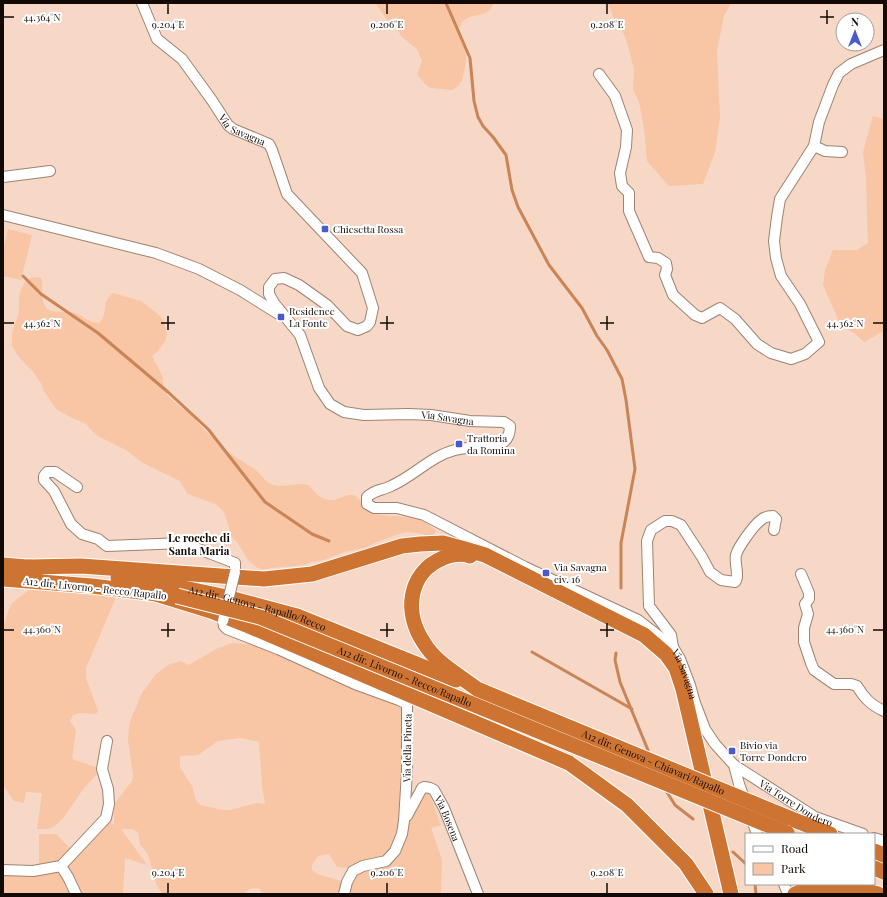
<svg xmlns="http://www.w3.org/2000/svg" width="887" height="897" font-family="'Playfair Display',serif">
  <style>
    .green { fill: #f8c5a5; fill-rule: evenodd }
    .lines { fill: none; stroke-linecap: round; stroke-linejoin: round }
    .stream { stroke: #c98457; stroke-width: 3 }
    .minor-casing { stroke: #9f8271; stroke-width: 12 }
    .highway-casing { stroke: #fff; stroke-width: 17 }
    .minor { stroke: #fff; stroke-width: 10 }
    .highway { stroke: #ce7433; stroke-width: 15 }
    .minor-bridge-casing { stroke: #9f8271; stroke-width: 12; stroke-linecap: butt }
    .highway-bridge-casing { stroke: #fff; stroke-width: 17; stroke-linecap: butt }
    .minor-bridge { stroke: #fff; stroke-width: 10 }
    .highway-bridge { stroke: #ce7433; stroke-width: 15 }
    .ticks { fill: none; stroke: #130a05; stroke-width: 1.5 }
    .poi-dot { fill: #485ace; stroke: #fff; stroke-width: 1.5 }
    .labels { text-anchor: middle; stroke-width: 4; stroke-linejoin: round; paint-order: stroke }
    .street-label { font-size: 10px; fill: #130a05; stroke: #fff }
    .poi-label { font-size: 10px; fill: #130a05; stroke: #fff; text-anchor: start }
    .neighbourhood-label { font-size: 11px; font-weight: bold; fill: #130a05; stroke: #fff }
    .ticks-label { font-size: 10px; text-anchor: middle; fill: #130a05; stroke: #fff; stroke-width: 4; stroke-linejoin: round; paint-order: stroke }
  </style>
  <rect width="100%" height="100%" fill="#f7d8c6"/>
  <g class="green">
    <path d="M375 3H494C486 24 463 6 458 33L466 45 467 52 464 73 462 80 458 86 452 90 431 88 426 85 417 74 422 61 417 49 401 36 398 30 388 21Z"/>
    <path d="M608 3H731L724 16 717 51 720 117 715 152 703 184 669 186 647 161 644 128 639 102 633 89 634 69 627 42 622 30 614 19Z"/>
    <path d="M873 116 884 119V331L864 342 854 333 841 326 823 285 825 270 833 250H857L868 243 866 177 863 152Z"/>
    <path d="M8 229 32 235 21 280 3 276V251Z"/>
    <path d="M34 277 41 278C44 286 40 298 45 306 50 314 63 311 71 312 82 314 87 323 99 323 109 314 100 304 113 293L141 301 158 314 163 320 167 334 165 341 157 352 152 356 162 375 164 389 167 395 178 405 190 413 204 430 216 440 220 447 256 470 267 482 273 485 281 486 302 484 309 485C317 496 326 504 340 498 344 497 347 494 352 495 362 496 363 510 372 513 394 519 418 512 436 531L432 537 419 533 405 532 382 540 364 548 344 552 324 560 311 562 304 565 272 568 266 569H259L248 560 237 542 232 537 224 512 219 507 213 503 193 496 187 493 180 481 143 463 126 450 96 435 86 424 68 416 56 409 44 391 42 385 34 373 19 357 12 346V333L19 312V299L20 292 23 285 27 280Z"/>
    <path d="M30 589 116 597 86 668V678L98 711 96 714 80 713 73 715 70 721 76 730 72 759 102 769 84 788 64 817 55 826 48 829H37L42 793 26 792 24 803 14 801 3 785V646L4 624 11 604Z"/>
    <path d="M232 643 256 645 312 670 400 702 405 712 403 776 412 792 428 791 441 825 431 828 442 860 441 894H262L260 889C253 887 249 888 244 894H162C159 888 155 883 154 876 150 864 151 854 140 845L138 832 132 829H121L147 865 125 858 123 894H3V875L32 874 39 866V834H56L70 848 109 821 116 826 114 823V810L115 803 132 781 133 774 128 740 129 726 131 719 142 693 156 674 168 665 180 661 189 665 216 649ZM240 738 259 742 262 786 265 804 257 803 230 810H222L201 805 196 800 192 786 180 767V756L198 755 218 741ZM329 854 337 867 346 868 363 866 350 884 318 874 312 870V865L318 856Z"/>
  </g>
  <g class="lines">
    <g class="stream">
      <path d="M446 3 470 58 474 101 478 117 483 126 493 137 506 155 512 190 518 207 549 265 582 308 597 336 607 350 622 379 626 400 635 469 621 543V588"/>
      <path d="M23 276 41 294 98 333 168 392 208 429 265 502 312 534 329 541"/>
      <path d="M532 652 632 709"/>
      <path d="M616 653 615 660 620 682 650 755"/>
      <path d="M665 789 675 805 693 819"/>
      <path d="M733 852 746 864"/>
      <path d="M755 884 756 894"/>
    </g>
    <g class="minor-casing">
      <g id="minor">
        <path id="s1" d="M142 3 157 39 182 59 211 99 228 125 233 129 269 144 272 150 287 194 362 273 373 308 370 322 367 326 358 330 347 326 327 305 299 285 284 278 275 279 269 287V294L274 303 300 335 319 388 330 404 344 412 364 415 409 414 431 415 470 421 504 422 510 426C510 435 507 442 498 445 484 449 469 446 455 450 431 456 414 476 391 486 381 491 376 489 367 497V504L374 508H397L424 515 525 567 638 620 673 647 680 659 690 685 695 703 705 729 715 744 734 765 739 784 757 834"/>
        <path d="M599 74 615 96 627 130 626 147 620 173 622 186 629 193V211L649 257 658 258 666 263 667 269 665 275 673 295 695 315 702 318 720 308 735 319 757 344 771 353 791 359 805 354 819 342 800 304 781 276 776 258 774 241 777 217 780 199 814 146 819 122 833 85 839 73 851 64 884 50"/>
        <path d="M814 146 825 151 842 152"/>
        <path d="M3 177 50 171"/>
        <path d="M3 215 156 253 199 269 240 290 280 315"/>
        <path d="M77 487 55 472H47L44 476V480L54 491 71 524 82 534 98 539 107 546 183 543 235 563V572"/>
        <path d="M801 574 809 593V599L805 604 808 614 804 628V642L811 663 814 670 834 684H851L857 686C864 698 871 705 884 711"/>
        <path d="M223 621 224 626 227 629 278 649 355 684 399 700 407 704V772L404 821 402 834 395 851 386 861 363 866 353 871 347 882 344 894"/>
        <path d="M673 647 671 635 649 606 647 541 651 530 665 521H672L681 525 702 557 710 572 721 580 735 582C740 576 734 563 736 555 738 547 754 525 761 520 764 517 769 516 773 516L776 519 774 530"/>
        <path id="s2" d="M734 765 815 817 863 834"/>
        <path id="s3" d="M407 816 422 788 424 787 430 788 434 790 444 808 478 894"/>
        <path d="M874 838 884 841"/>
        <path d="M61 866 68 877 76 894"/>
        <path d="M3 870 33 871 61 866 106 818 109 804 108 789 102 769 107 741"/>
        <path d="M784 884 788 894"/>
      </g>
    </g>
    <g class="highway-casing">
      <g id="highway">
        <path d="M470 556C462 553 451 555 443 558 407 573 404 614 424 643 436 663 459 675 477 689"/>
        <path d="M3 565 39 568"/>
        <path d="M29 567 81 566 264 579 312 574 402 546 420 544 443 543 465 549 485 555 644 635 666 654 676 668 683 689 731 894"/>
        <path id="s4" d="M118 578 165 584 222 596 297 616 456 680"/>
        <path d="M3 579 92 586 165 595"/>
        <path d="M156 594 211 611 249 626 569 763 627 805 686 864 706 894"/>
        <path d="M789 818 830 834"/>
        <path d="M874 851 884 855"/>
        <path d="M874 868 884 872"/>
        <path d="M795 894C822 882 850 886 878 894"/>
      </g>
    </g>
    <use href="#minor" class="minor"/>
    <use href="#highway" class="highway"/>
    <g class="minor-bridge-casing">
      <path id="minor-bridge" d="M223 621 235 572"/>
    </g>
    <g class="highway-bridge-casing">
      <g id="highway-bridge">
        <path id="s5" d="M177 596 260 617 787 833"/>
        <path id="s6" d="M477 689 789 818"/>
      </g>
    </g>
    <use href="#minor-bridge" class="minor-bridge"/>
    <use href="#highway-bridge" class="highway-bridge"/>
  </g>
  <path class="ticks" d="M168 4V14M387 4V14M607 4V14M827 10V24M4 17H14M820 17H834M168 316V330M387 316V330M607 316V330M4 323H14M161 323H175M380 323H394M600 323H614M873 323H883M168 623V637M387 623V637M607 623V637M4 630H14M161 630H175M380 630H394M600 630H614M873 630H883M168 883V893M387 883V893M607 883V893"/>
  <g class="poi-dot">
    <rect x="321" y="225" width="8" height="8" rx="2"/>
    <rect x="277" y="313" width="8" height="8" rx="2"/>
    <rect x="455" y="440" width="8" height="8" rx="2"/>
    <rect x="542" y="569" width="8" height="8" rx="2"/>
    <rect x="728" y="747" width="8" height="8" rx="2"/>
  </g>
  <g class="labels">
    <g class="street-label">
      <text dy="4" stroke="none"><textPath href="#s1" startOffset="166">Via Savagna</textPath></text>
      <text dy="4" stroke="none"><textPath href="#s1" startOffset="790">Via Savagna</textPath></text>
      <text transform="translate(95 588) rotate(6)" y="4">A12 dir. Livorno - Recco/Rapallo</text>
      <text dy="4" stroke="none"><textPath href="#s4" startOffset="143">A12 dir. Genova - Rapallo/Recco</textPath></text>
      <text dy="4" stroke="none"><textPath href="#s1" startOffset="1400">Via Savagna</textPath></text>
      <text dy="4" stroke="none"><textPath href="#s5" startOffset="242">A12 dir. Livorno - Recco/Rapallo</textPath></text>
      <text transform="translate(407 748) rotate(-89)" y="4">Via della Pineta</text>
      <text dy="4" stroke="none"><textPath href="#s6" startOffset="191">A12 dir. Genova - Chiavari/Rapallo</textPath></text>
      <text dy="4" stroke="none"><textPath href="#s2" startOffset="73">Via Torre Dondero</textPath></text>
      <text dy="4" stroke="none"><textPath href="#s3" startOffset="76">Via Bosena</textPath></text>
    </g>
    <g class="poi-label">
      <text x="333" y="233">Chiesetta Rossa</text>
      <text x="289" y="315">Residence<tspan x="289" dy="12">La Fonte</tspan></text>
      <text x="467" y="442">Trattoria<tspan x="467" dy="12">da Romina</tspan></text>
      <text x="554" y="571">Via Savagna<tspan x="554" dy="12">civ. 16</tspan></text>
      <text x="740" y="749">Bivio via<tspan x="740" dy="12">Torre Dondero</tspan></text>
    </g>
    <g class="neighbourhood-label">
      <text x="199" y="542">Le rocche di<tspan x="199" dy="13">Santa Maria</tspan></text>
    </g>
  </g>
  <g class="ticks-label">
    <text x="42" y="21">44.364°N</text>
    <text x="168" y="28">9.204°E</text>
    <text x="387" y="28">9.206°E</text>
    <text x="607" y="28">9.208°E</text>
    <text x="42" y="327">44.362°N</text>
    <text x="845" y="327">44.362°N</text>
    <text x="42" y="633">44.360°N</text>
    <text x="845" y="633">44.360°N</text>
    <text x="168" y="876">9.204°E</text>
    <text x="387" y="876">9.206°E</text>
    <text x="607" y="876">9.208°E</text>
  </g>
  <rect width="887" height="897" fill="none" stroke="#130a05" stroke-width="8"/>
  <rect x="745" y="833" width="130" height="52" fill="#ffffff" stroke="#a19d9b"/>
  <rect x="753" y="846" width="20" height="6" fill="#ffffff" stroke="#a19d9b"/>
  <text x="781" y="853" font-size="12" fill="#130a05">Road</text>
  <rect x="753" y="863" width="20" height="12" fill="#f8c5a5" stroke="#a19d9b"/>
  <text x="781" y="873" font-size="12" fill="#130a05">Park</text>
  <g transform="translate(855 32)"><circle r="19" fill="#ffffff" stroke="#a19d9b"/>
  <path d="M0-3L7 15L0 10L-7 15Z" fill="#485ace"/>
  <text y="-6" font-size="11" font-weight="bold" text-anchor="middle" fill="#130a05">N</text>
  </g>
</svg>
